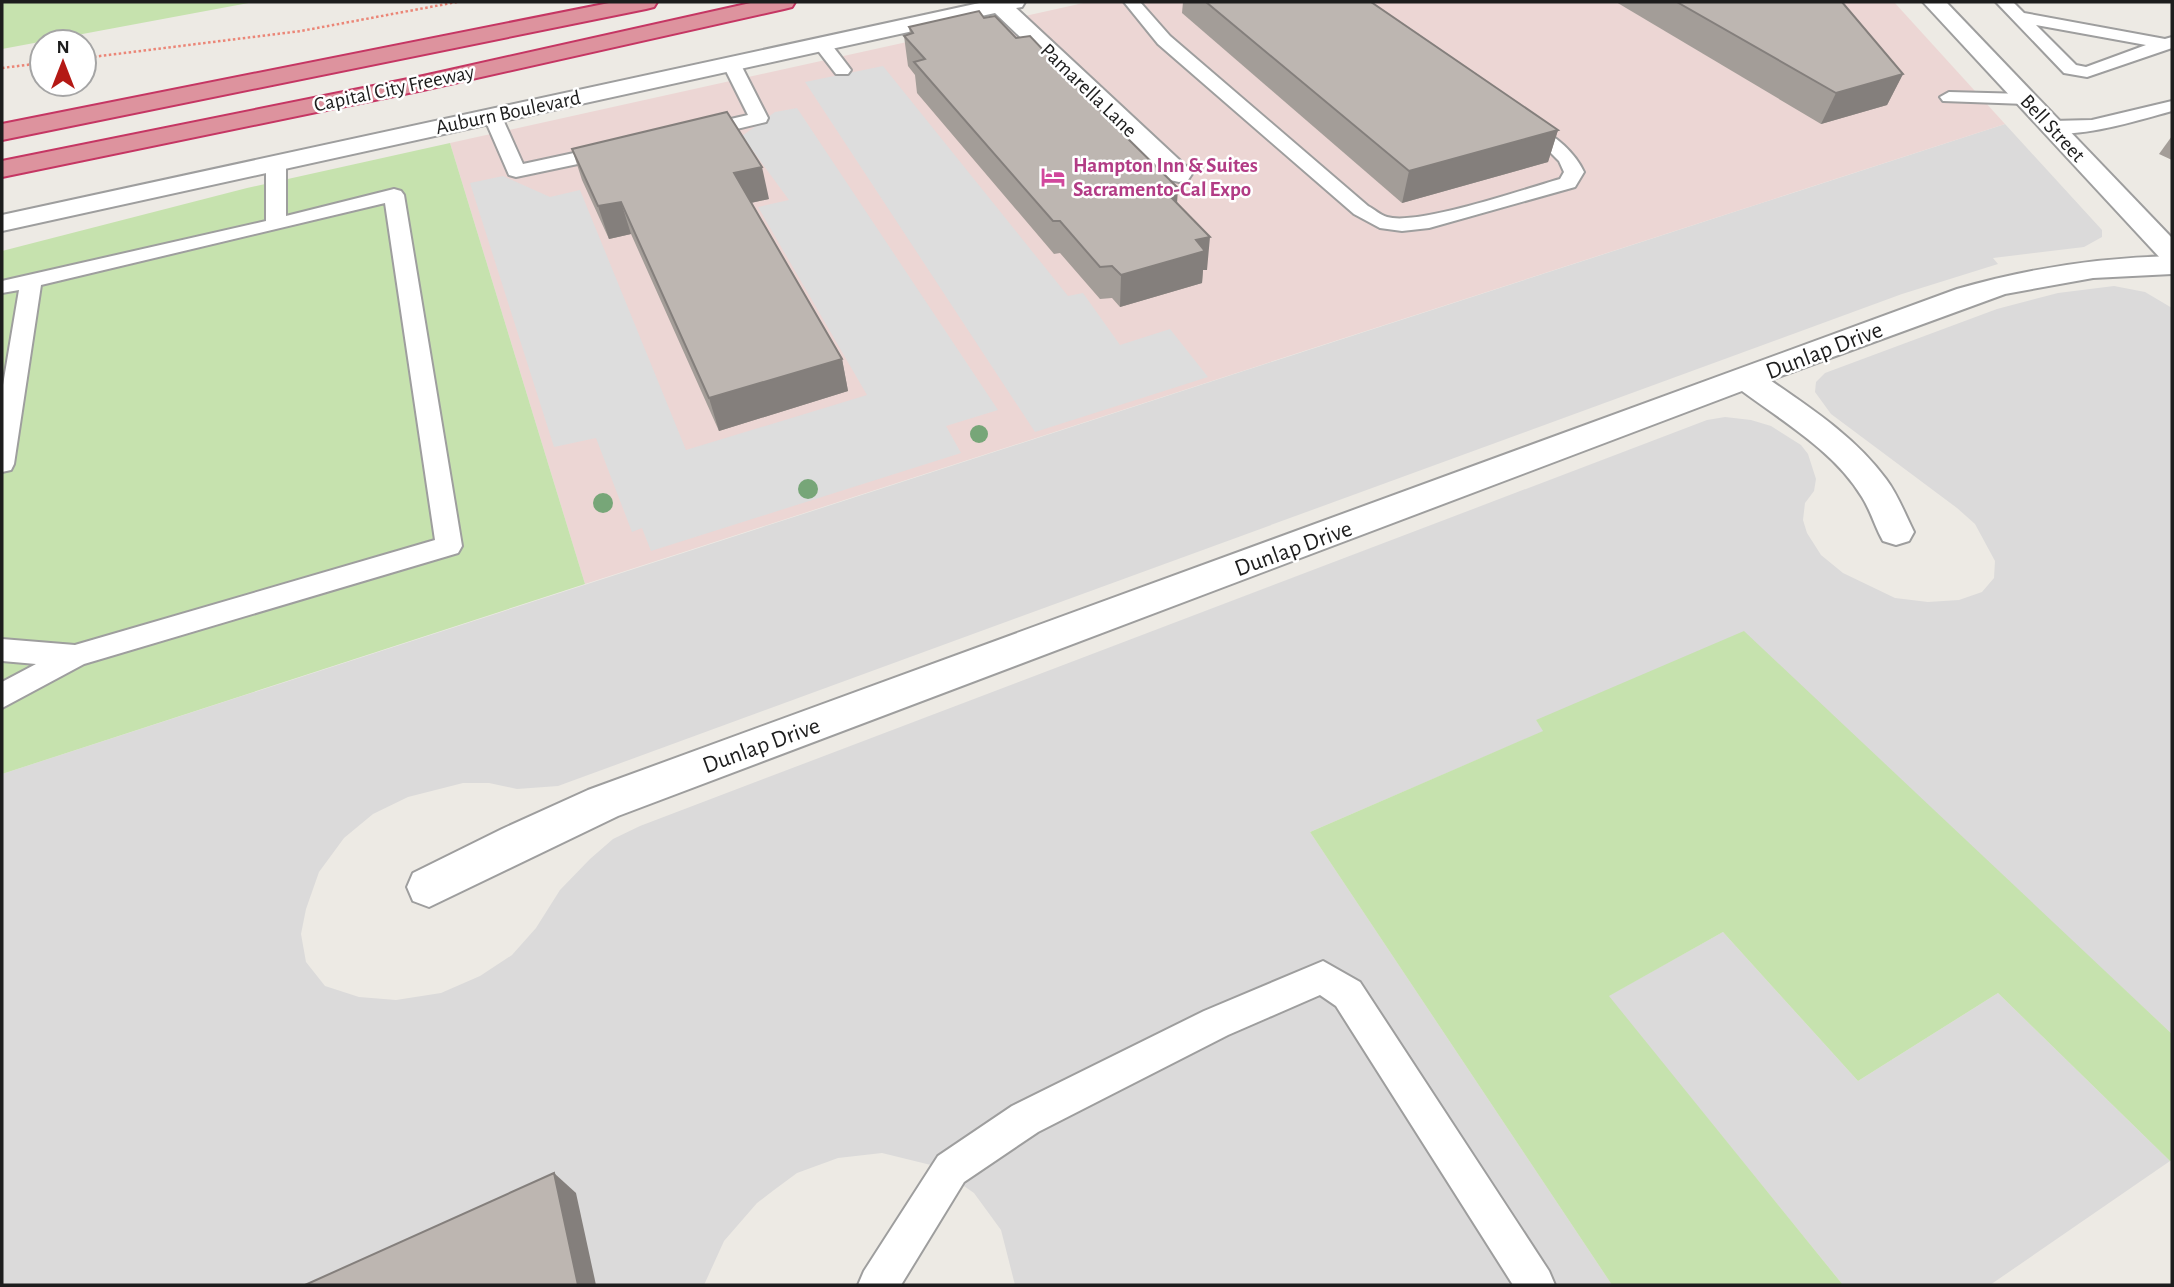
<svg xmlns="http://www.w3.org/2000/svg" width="2174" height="1287" font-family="'Alegreya Sans',sans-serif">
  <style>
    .residential { fill: #dbdada }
    .commercial { fill: #ecd6d4 }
    .grass { fill: #c6e2ae }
    .parking { fill: #ddd }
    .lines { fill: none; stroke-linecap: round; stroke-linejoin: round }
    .service-casing { stroke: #9e9e9e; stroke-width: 4 }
    .minor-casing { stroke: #9e9e9e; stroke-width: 4 }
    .tertiary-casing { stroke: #9e9e9e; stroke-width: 4 }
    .motorway-casing { stroke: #c53663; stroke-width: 4 }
    .path { stroke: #eb8677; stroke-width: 2.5; stroke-dasharray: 2.5 2.5; stroke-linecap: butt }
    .service { fill: #fff; fill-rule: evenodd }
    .minor { fill: #fff; fill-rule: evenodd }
    .tertiary { fill: #fff; fill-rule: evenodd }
    .motorway { fill: #dd939e; fill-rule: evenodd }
    .tree { fill: #77a678 }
    .wall { fill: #a39d98 }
    .shaded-wall { fill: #847f7c }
    .building { fill: #bdb6b1; stroke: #847f7c; stroke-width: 2 }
    .labels { text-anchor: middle; stroke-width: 5; stroke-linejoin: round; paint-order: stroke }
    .far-street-label { font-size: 21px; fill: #1d1d1d; stroke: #fff }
    .far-hotel-label { font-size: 21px; font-weight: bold; fill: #b23c85; stroke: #fff; text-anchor: start }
    .street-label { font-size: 24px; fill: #1d1d1d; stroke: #fff }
  </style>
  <rect width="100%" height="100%" fill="#edeae4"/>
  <g class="residential">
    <path d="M2005 124 2102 230V237L2084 247 1993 258 1998 264 1902 294 558 786 517 789 489 783H463L408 797 373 814 344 838 319 872 306 909 301 934 306 962 325 986 359 997 396 1000 441 993 480 976 512 955 536 928 560 890 590 859 613 839 640 826 1707 420 1725 417 1751 420 1771 426 1801 445 1808 454 1816 479 1814 491 1805 503 1803 520 1807 533 1821 555 1843 573 1895 598 1928 602 1959 600 1982 592 1994 578 1995 561 1975 524 1957 508 1831 414 1815 392 1816 382 1825 373 1997 309 2058 293 2114 286 2145 292 2172 308V1034L1984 859 1536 720 1544 731 1310 832 1612 1285H1015L1001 1230 974 1193 935 1166 882 1153 838 1158 797 1173 774 1190 757 1203 724 1241 704 1285H2V774Z"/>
    <path d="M1723 932 1858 1081 1998 993 2170 1161 1990 1285H1843L1608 996Z"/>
  </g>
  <path class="commercial" d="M1088 2H1894L2005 124 585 584 450 143Z"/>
  <g class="grass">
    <path d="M2 2H254L2 49Z"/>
    <path d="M450 143 585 584 2 774V251L247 188Z"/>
    <path d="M1744 631 2172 1034V1160L2170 1161 1998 993 1858 1081 1723 932 1609 996 1843 1285H1612L1310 832 1543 731 1536 720Z"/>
  </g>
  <g class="parking">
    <path d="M883 66 1068 296 1083 293 1120 345 1170 329 1208 377 1035 432 805 82Z"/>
    <path d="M797 108 998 410 946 426 961 453 651 551 642 528 632 532 596 438 554 447 470 183 503 176 550 197 580 190 686 450 867 395 758 207 789 200 742 136 775 112Z"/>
  </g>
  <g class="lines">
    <g class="service-casing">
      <g id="service">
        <path d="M1124 2H1140L1170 36 1368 206C1374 209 1380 215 1387 217 1418 226 1525 189 1560 179L1564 172 1559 161 1550 152 1514 124 1523 118 1530 120C1551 135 1572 147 1584 172L1575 187 1429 228 1402 231 1380 228 1354 214 1158 44Z"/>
        <path d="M1996 2H2013L2024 13 2165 39 2172 37V48L2087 77 2064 73ZM2036 25 2146 45 2086 67 2076 65Z"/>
        <path d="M822 39 828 40 848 66 851 70 848 74H836L816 48 813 44 816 40Z"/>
        <path d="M731 58 740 63 768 118 766 122 699 138 692 136 690 132 692 128 748 115 722 63Z"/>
        <path d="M1949 92 2026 94 2035 99 2026 104 1943 101 1940 97Z"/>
        <path d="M2172 101V111C2149 117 2059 146 2043 127L2052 121 2092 120Z"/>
        <path d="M492 109 501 115 523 164 611 145 621 151 611 157 516 177 509 175 483 115Z"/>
        <path d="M276 157 286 163V216L394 189 401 191 404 195 462 546 458 553 84 664 2 708V682L36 664 2 661V639L75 645 435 540 385 203 41 285 14 464 11 470 2 472V391L19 290 2 293V281L266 221V163Z"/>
        <path d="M1323 961 1360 982 1549 1271 1555 1285H1513L1336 1006 1320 995 1228 1035 1038 1132 964 1182 901 1285H858L864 1271 938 1156 1012 1106 1204 1011Z"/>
      </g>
    </g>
    <g class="minor-casing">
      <g id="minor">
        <path d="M984 2H1025L1022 7 1016 8 1188 168 1192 174 1188 180 1179 182 1170 180 995 13 2 231V215Z"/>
        <path d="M2172 256V274L2093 278 2005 294 1770 380C1812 409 1855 437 1886 479 1898 495 1905 514 1914 532L1909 541 1896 545 1883 541C1875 527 1871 511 1862 497 1835 452 1784 422 1742 391L618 816 429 907 413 901 407 887 413 873 502 829 588 790 1957 289C2029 268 2098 258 2172 256Z"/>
      </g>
    </g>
    <g class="tertiary-casing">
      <path id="tertiary" d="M1923 2H1946L2172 238V263L2162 260Z"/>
    </g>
    <g class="motorway-casing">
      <g id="motorway">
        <path d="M614 2H657L654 7 646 9 2 140V124Z"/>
        <path d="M755 2H795L792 7 784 9 423 90 2 177V161L423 76Z"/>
      </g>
    </g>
    <g class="path">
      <path d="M84 58 301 31 457 2"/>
      <path d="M2 68 42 63"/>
    </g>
    <use href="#service" class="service"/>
    <use href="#minor" class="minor"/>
    <use href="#tertiary" class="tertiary"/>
    <use href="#motorway" class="motorway"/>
  </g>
  <g class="tree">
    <circle cx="979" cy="434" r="9"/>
    <circle cx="808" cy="489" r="10"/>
    <circle cx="603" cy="503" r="10"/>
  </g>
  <g class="wall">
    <path d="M1183 2H1371L1558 130 1548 162 1402 203 1182 13Z"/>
    <path d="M1616 2H1842L1903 74 1887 105 1821 124Z"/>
    <path d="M984 18 1177 204 1207 270H1203L1202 283 1120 307 1112 298 1100 299 1060 253 1054 254 917 93 915 75 908 66 904 36 910 34 909 27Z"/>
    <path d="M2172 136V160L2159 154Z"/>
    <path d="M572 149 769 199 751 203 842 359 848 391 719 431 631 234 609 239 582 180Z"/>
  </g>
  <g class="shaded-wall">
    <path d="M1903 74 1887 105 1821 124 1836 93Z"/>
    <path d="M1558 130 1548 162 1402 203 1409 171Z"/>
    <path d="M762 167 769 199 741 205 734 173Z"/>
    <path d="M1178 188 1176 220 1165 191Z"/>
    <path d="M621 202 631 234 609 239 598 206Z"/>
    <path d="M1210 237 1207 270H1203L1202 283 1120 307 1121 275 1196 240Z"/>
    <path d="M842 359 848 391 719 431 709 398Z"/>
    <path d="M554 1173 576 1193 596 1285H578Z"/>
  </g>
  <g class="building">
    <path d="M1206 2H1371L1558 130 1409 171Z"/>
    <path d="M1677 2H1842L1903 74 1836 93Z"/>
    <path d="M979 11 984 18 995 16 1016 38 1030 36 1117 128 1178 188 1165 191 1210 237 1196 240 1205 251 1121 275 1112 266 1100 267 1060 221H1053L914 62 925 59 904 36 913 33 909 27Z"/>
    <path d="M727 112 762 167 734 173 842 359 709 398 621 202 598 206 572 149Z"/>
    <path d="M554 1173 578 1285H305Z"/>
  </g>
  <defs>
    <g id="hotel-bare" transform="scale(1.89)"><path d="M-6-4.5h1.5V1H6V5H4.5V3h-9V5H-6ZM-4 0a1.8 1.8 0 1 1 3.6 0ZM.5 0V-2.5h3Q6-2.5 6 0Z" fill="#d1479c" stroke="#fff" stroke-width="2.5" paint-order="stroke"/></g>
  </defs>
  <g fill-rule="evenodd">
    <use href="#hotel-bare" x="1053" y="177"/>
  </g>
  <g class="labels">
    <g class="far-street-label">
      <text transform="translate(394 88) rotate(-12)" y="7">Capital City Freeway</text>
      <text transform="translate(1089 90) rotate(44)" y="7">Pamarella Lane</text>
      <text transform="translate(508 112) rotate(-12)" y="7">Auburn Boulevard</text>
      <text transform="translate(2053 128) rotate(47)" y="7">Bell Street</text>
    </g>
    <g class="far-hotel-label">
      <text x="1073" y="172">Hampton Inn &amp; Suites<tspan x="1073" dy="24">Sacramento-Cal Expo</tspan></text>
    </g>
    <g class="street-label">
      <text transform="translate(1824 350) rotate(-21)" y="8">Dunlap Drive</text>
      <text transform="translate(1293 548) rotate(-20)" y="8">Dunlap Drive</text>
      <text transform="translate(761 745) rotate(-20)" y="8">Dunlap Drive</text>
    </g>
  </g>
  <rect width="2174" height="1287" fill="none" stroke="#1d1d1d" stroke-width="7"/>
  <g transform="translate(63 63)"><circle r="33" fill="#ffffff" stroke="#a5a5a5" stroke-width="2"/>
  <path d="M0-5L12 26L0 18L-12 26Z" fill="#b41915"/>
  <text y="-10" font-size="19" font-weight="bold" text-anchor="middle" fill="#1d1d1d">N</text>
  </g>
</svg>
